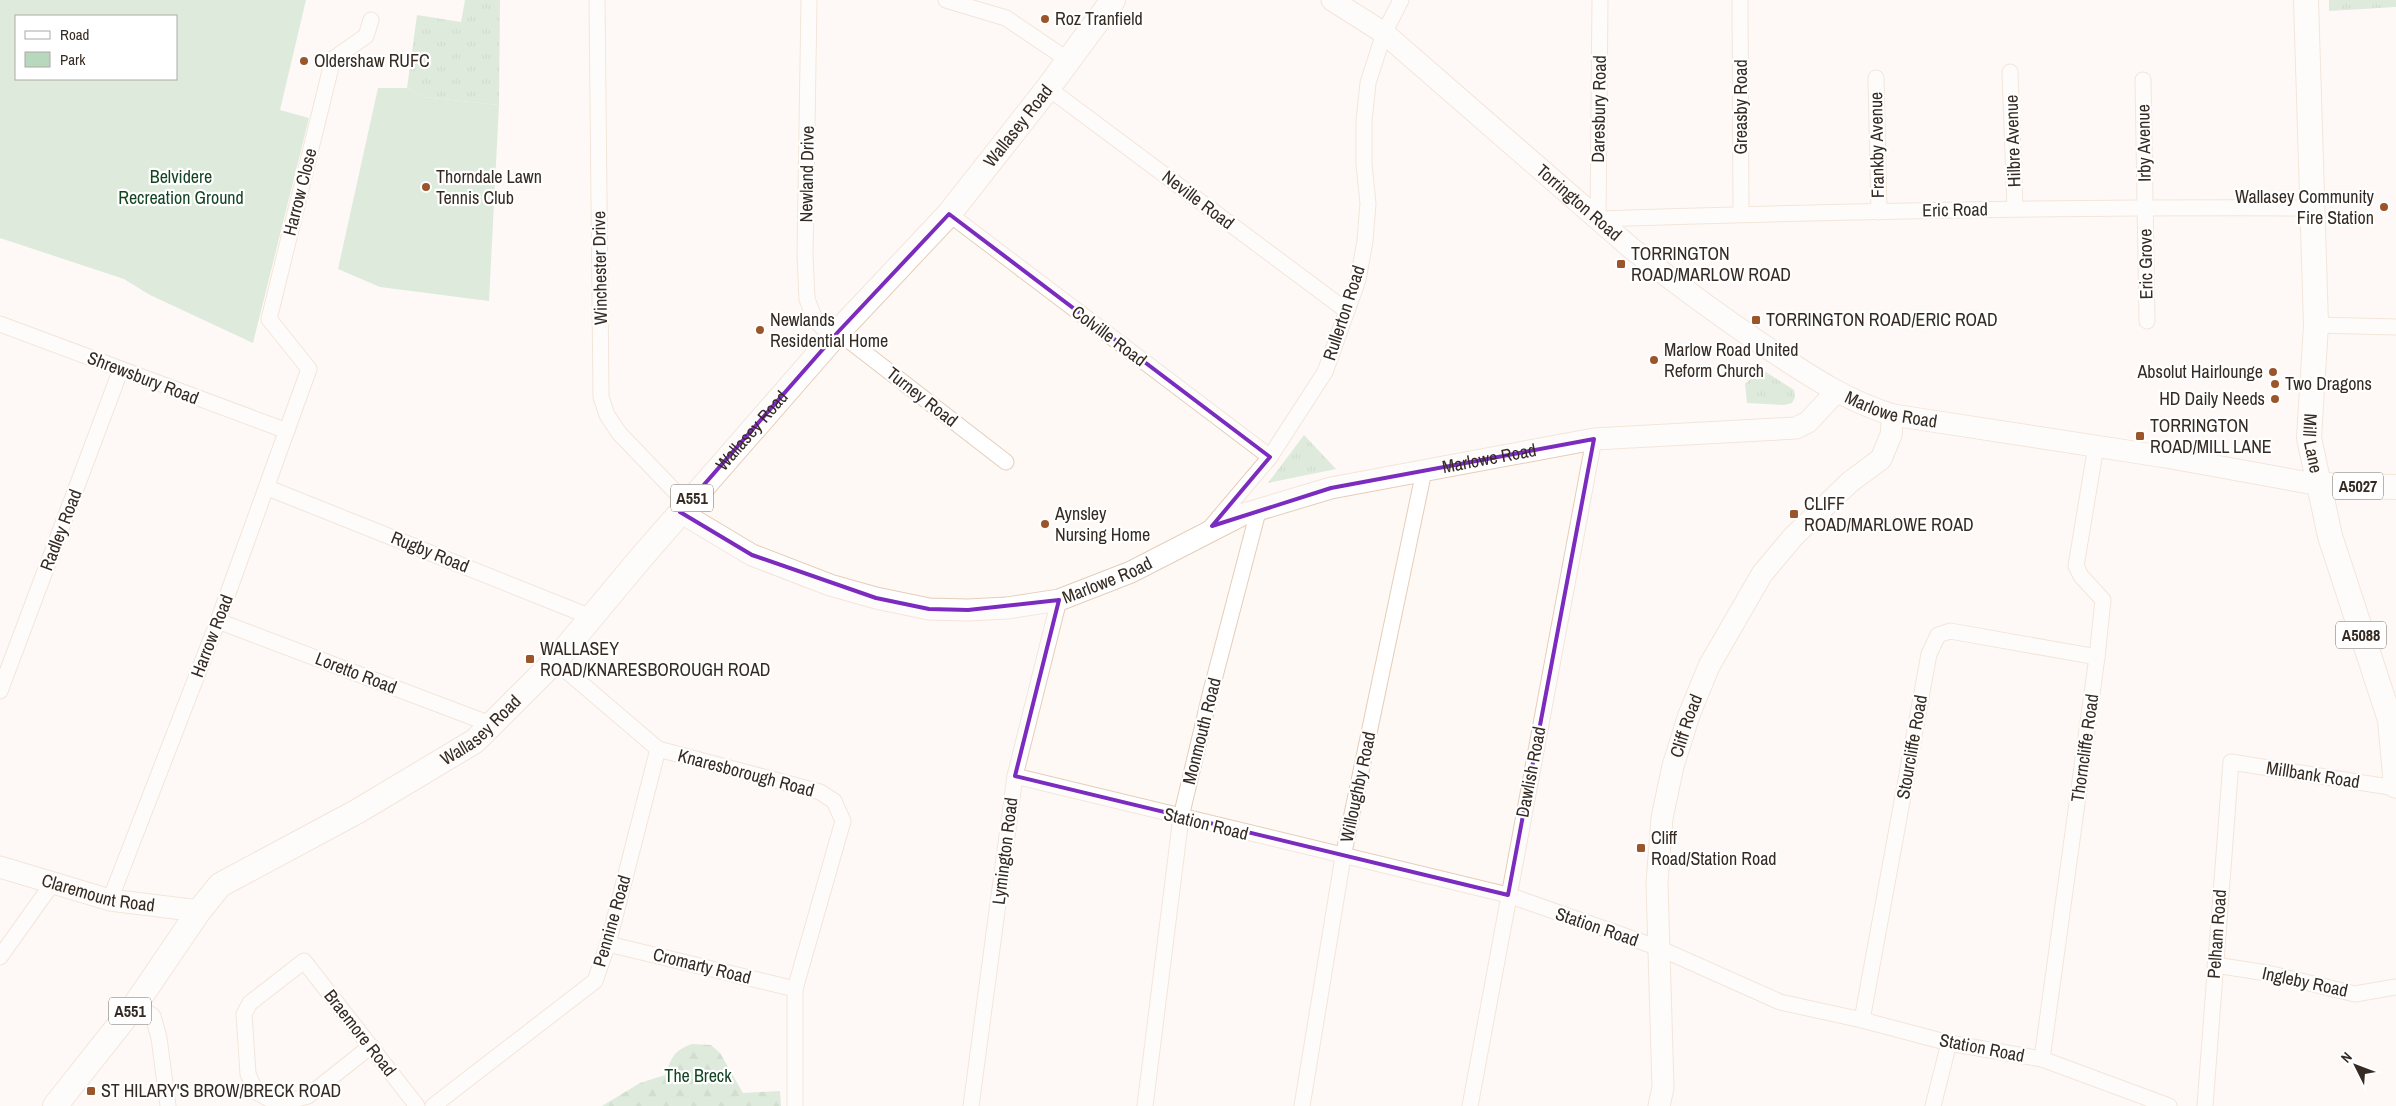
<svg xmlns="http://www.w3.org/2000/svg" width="2396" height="1106" font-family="'Archivo Narrow',sans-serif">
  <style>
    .grass { fill: url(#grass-tufts) }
    .forest { fill: url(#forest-firs) }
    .park { fill: #b7d8bc; fill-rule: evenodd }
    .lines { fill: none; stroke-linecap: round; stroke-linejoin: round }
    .street-casing { stroke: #e6cdb8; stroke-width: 17 }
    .secondary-casing { stroke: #e6cdb8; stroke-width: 23 }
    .primary-casing { stroke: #e6cdb8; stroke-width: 26 }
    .street { stroke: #fff; stroke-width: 15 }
    .secondary { stroke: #fff; stroke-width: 21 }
    .primary { stroke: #fff; stroke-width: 24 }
    .marked { fill: none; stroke: #7b2cbf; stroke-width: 4; stroke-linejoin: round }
    .poi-dot { fill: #9a552b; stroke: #fff; stroke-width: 2 }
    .labels { text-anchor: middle; stroke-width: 4.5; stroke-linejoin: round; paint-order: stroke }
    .shield { fill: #fff; stroke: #726b65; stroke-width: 1 }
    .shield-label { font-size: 16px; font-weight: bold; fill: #352b23 }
    .poi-label { font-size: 18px; fill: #352b23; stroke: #fff; text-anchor: start }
    .street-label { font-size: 18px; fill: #352b23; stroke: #fff }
    .park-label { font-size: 18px; fill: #134422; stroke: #fff }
  </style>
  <defs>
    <pattern id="grass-tufts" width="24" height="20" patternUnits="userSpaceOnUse" patternTransform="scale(1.25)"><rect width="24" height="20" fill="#b7d8bc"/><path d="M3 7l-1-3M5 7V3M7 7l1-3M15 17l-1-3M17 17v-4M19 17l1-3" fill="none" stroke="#9ebaa1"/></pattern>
    <pattern id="forest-firs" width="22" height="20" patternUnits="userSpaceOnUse" patternTransform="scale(1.25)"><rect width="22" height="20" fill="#b7d8bc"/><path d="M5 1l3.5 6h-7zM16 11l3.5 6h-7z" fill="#9ebaa1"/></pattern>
  </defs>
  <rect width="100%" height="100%" fill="#fef9f5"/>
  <g class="grass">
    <path d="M465 0H500L499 105 423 97 407 88 417 15 461 22Z"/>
    <path d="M2329 0H2396V7L2329 11Z"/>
    <path d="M1761 369 1794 390 1795 397 1792 403 1784 405 1747 403 1745 384Z"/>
    <path d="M1304 435 1336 469 1268 483Z"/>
  </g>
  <path class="forest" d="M692 1044 711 1045 720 1053 743 1093 780 1091 781 1106H602L640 1083 665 1075C672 1057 673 1051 692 1044Z"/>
  <g class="park">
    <path d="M0 0H306L280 110 309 118 253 343 150 295 124 279 0 238ZM16 16H176V79H16Z"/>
    <path d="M378 88H407L423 97 499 105 489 301 380 287 338 269Z"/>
  </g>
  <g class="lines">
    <g class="street-casing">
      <g id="street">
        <path d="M597 0 601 397 607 415 619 433 687 504"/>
        <path d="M809 0 805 255 807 299 815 320 833 338"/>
        <path d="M946 0 1006 18 1068 60"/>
        <path d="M1600 0 1598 219C1836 211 2074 207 2312 208"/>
        <path d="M1740 0 1741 214"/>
        <path d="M2010 72 2015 209"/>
        <path d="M1876 78 1879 212"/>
        <path d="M2143 80 2147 321"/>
        <path d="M1048 88 1347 311"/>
        <path d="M949 214 1270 457"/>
        <path d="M0 324 287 431"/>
        <path d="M2316 325 2396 327"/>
        <path d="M838 332 1006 462"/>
        <path d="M268 488 591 617"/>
        <path d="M1209 529 1270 457 1325 372 1358 280 1365 241 1368 203 1364 164V121L1368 83 1384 33 1401 0"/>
        <path d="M218 621 493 725"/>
        <path d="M555 661 658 749 820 792 834 801 843 821 795 989V1106"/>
        <path d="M0 691 121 369"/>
        <path d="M1015 776 1508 895 1659 948 1780 1002 1862 1020 1949 1043 2042 1059 2169 1106"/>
        <path d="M110 900 218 621 309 369 269 319 333 59 366 36 371 20"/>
        <path d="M608 944 795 989"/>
        <path d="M0 957 52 884"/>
        <path d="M2215 965 2267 973 2355 994 2396 987"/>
        <path d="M135 1005 153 1016 159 1038 168 1106"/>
        <path d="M1862 1020 1929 654 1938 635 1950 631 2097 657"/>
        <path d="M371 1046 308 1096 293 1100 273 1101 256 1092 248 1074 244 1014 250 1003 304 961 417 1106"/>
        <path d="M2042 1059 2097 657 2103 600 2081 576 2076 566 2096 446"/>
        <path d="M433 1106 595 981 608 944 658 749"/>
        <path d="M971 1106 1015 776 1059 600"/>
        <path d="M1145 1106 1181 817 1210 695 1259 508"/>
        <path d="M1302 1106 1343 857 1424 471"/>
        <path d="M1470 1106 1594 439"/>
        <path d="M1933 1106 1949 1043"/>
        <path d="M2205 1106 2231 762 2396 788"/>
      </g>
    </g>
    <g class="secondary-casing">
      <g id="secondary">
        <path id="s1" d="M1332 0 1384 33 1631 248C1675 283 1720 316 1766 347 1807 374 1846 401 1893 415L2166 457 2320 485"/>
        <path id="s2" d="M680 512 752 555 830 585 876 598 929 609 968 610 1007 608 1059 600 1131 572 1244 514 1331 488 1594 439 1796 428 1808 422 1836 392"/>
        <path id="s3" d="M0 867 110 900 199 911"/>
        <path id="s4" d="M1659 1106 1663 1088 1657 883 1662 818 1673 766 1689 715 1709 666 1762 574 1793 537 1850 482 1881 459 1891 435 1893 415"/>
      </g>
    </g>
    <g class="primary-casing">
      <g id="primary">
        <path id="s5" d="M2306 0 2316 325 2309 438 2330 536 2390 720 2396 786"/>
        <path d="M2320 485 2396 487"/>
        <path id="s6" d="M55 1106 135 1005 199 911 220 885 358 811 475 741 555 661 640 559 838 332 949 214 1048 88 1113 0"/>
      </g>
    </g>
    <use href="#street" class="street"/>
    <use href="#secondary" class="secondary"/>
    <use href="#primary" class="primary"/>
  </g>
  <path d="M0 0H2396V1106H0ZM949 214 1270 457 1212 526 1331 488 1594 439 1508 895 1015 776 1059 600 968 610 929 609 876 598 752 555 680 512 838 332Z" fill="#fef9f5" fill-opacity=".55" fill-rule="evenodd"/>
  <path class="marked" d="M949 214 1270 457 1212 526 1331 488 1594 439 1508 895 1015 776 1059 600 968 610 929 609 876 598 752 555 680 512 838 332Z"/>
  <g class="poi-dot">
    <circle cx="1045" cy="19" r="5"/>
    <circle cx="304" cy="61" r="5"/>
    <circle cx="426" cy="187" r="5"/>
    <circle cx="2384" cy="207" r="5"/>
    <rect x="1616" y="259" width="10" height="10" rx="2.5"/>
    <rect x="1751" y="315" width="10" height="10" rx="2.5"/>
    <circle cx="760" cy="330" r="5"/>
    <circle cx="1654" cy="360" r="5"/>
    <circle cx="2273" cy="372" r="5"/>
    <circle cx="2275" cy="384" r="5"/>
    <circle cx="2275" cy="399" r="5"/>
    <rect x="2135" y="431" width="10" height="10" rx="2.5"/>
    <rect x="1789" y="509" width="10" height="10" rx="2.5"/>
    <circle cx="1045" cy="524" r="5"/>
    <rect x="525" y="654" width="10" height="10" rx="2.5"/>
    <rect x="1636" y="843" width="10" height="10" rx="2.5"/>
    <rect x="86" y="1086" width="10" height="10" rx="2.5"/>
  </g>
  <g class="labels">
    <g class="shield">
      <rect x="2333" y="472.5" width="50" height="27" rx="4"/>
      <rect x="671" y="484.5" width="42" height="27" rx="4"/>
      <rect x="2336" y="621.5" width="50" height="27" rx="4"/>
      <rect x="109" y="997.5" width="42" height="27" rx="4"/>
    </g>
    <g class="shield-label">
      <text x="2358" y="492">A5027</text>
      <text x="692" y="504">A551</text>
      <text x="2361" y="641">A5088</text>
      <text x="130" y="1017">A551</text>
    </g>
    <g class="poi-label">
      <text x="1055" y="25">Roz Tranfield</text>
      <text x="314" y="67">Oldershaw RUFC</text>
      <text x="436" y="183">Thorndale Lawn<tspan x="436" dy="21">Tennis Club</tspan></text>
      <text x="2374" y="203" text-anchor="end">Wallasey Community<tspan x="2374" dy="21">Fire Station</tspan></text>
      <text x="1631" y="260">TORRINGTON<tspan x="1631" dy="21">ROAD/MARLOW ROAD</tspan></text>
      <text x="770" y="326">Newlands<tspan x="770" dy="21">Residential Home</tspan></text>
      <text x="1766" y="326">TORRINGTON ROAD/ERIC ROAD</text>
      <text x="1664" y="356">Marlow Road United<tspan x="1664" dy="21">Reform Church</tspan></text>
      <text x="2263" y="378" text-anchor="end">Absolut Hairlounge</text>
      <text x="2285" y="390">Two Dragons</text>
      <text x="2265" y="405" text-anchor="end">HD Daily Needs</text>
      <text x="2150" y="432">TORRINGTON<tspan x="2150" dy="21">ROAD/MILL LANE</tspan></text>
      <text x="1804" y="510">CLIFF<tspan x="1804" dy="21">ROAD/MARLOWE ROAD</tspan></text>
      <text x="1055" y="520">Aynsley<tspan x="1055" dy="21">Nursing Home</tspan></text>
      <text x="540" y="655">WALLASEY<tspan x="540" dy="21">ROAD/KNARESBOROUGH ROAD</tspan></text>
      <text x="1651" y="844">Cliff<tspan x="1651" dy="21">Road/Station Road</tspan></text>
      <text x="101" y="1097">ST HILARY'S BROW/BRECK ROAD</text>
    </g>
    <g class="street-label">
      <text transform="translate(1741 107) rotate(-90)" y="6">Greasby Road</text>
      <text transform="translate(1599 109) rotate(-89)" y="6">Daresbury Road</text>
      <text dy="6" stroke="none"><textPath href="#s6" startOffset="1390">Wallasey Road</textPath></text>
      <text transform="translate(2013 141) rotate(-92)" y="6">Hilbre Avenue</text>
      <text transform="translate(2144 143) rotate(-91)" y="6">Irby Avenue</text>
      <text transform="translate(1877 145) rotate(-91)" y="6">Frankby Avenue</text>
      <text transform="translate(807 174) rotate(-89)" y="6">Newland Drive</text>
      <text transform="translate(300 192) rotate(-76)" y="6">Harrow Close</text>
      <text transform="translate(1198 200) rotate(37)" y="6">Neville Road</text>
      <text dy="6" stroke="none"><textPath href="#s1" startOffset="320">Torrington Road</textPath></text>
      <text transform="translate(1955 210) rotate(-1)" y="6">Eric Road</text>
      <text transform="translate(2146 264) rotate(-91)" y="6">Eric Grove</text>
      <text transform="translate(600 268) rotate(-91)" y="6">Winchester Drive</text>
      <text transform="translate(1344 313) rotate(-72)" y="6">Rullerton Road</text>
      <text transform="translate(1109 336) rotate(37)" y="6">Colville Road</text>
      <text transform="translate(143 378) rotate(21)" y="6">Shrewsbury Road</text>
      <text transform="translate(922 397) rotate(38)" y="6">Turney Road</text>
      <text dy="6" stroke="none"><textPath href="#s1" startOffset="698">Marlowe Road</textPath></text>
      <text dy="6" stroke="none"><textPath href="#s6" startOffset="985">Wallasey Road</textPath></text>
      <text dy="6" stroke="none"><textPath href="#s5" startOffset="444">Mill Lane</textPath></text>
      <text dy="6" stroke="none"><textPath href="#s2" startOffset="856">Marlowe Road</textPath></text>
      <text transform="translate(61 530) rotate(-69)" y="6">Radley Road</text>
      <text transform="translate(430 552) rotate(22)" y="6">Rugby Road</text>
      <text dy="6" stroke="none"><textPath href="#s2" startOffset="452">Marlowe Road</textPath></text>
      <text transform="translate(212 636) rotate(-69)" y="6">Harrow Road</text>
      <text transform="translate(356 673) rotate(21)" y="6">Loretto Road</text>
      <text dy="6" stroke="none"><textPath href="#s4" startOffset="384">Cliff Road</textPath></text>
      <text dy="6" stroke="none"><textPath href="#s6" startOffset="580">Wallasey Road</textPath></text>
      <text transform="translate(1202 731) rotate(-76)" y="6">Monmouth Road</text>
      <text transform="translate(1912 747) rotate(-80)" y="6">Stourcliffe Road</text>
      <text transform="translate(2085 748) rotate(-82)" y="6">Thorncliffe Road</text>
      <text transform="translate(1531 772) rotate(-79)" y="6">Dawlish Road</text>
      <text transform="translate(746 773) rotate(15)" y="6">Knaresborough Road</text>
      <text transform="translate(2313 775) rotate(9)" y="6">Millbank Road</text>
      <text transform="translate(1358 787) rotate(-78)" y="6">Willoughby Road</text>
      <text transform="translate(1206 824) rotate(14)" y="6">Station Road</text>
      <text transform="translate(1005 851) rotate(-83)" y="6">Lymington Road</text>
      <text dy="6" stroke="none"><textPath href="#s3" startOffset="102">Claremount Road</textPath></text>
      <text transform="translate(612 921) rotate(-74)" y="6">Pennine Road</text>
      <text transform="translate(1597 927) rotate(19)" y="6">Station Road</text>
      <text transform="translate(2217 934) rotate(-86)" y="6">Pelham Road</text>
      <text transform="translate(702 966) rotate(14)" y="6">Cromarty Road</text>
      <text transform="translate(2305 982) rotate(12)" y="6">Ingleby Road</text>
      <text transform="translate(360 1033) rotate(52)" y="6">Braemore Road</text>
      <text transform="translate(1982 1048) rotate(11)" y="6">Station Road</text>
    </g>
    <g class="park-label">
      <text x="181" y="183">Belvidere<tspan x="181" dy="21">Recreation Ground</tspan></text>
      <text x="698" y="1082">The Breck</text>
    </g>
  </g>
  <rect x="15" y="15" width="162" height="65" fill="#ffffff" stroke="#aeaaa7"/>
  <rect x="25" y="31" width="25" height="8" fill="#ffffff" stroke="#aeaaa7"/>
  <text x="60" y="40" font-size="15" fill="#352b23">Road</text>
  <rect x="25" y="52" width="25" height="15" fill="#b7d8bc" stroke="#aeaaa7"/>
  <text x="60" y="65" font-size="15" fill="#352b23">Park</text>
  <g transform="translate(2356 1066) rotate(312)" stroke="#ffffff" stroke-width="4" paint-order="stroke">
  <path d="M0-4L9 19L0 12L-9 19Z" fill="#352b23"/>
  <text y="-8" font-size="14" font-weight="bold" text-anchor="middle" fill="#352b23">N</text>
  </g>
</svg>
